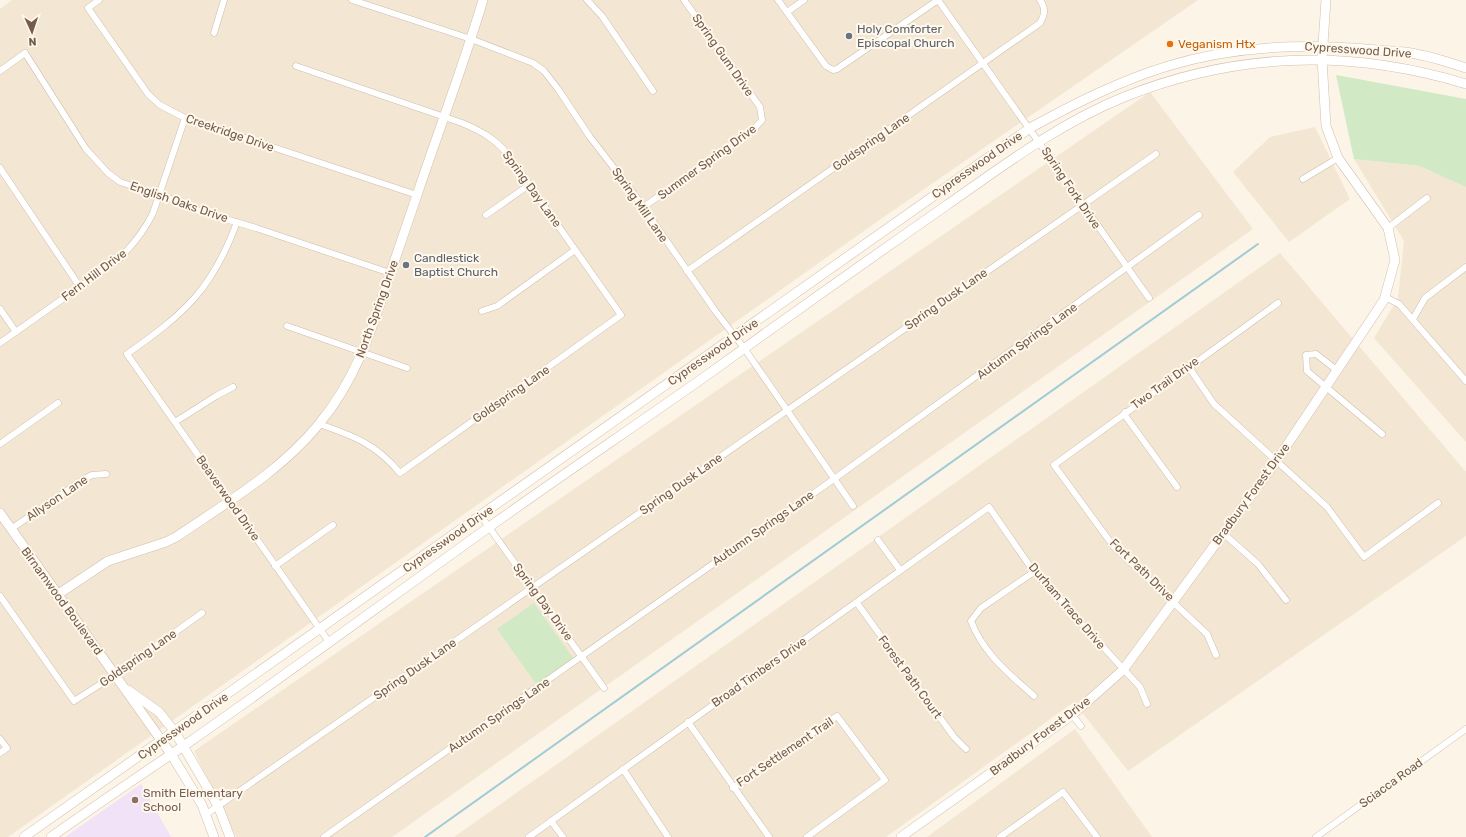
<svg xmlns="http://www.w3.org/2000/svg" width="1466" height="837" font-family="Rubik,sans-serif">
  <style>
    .residential { fill: #f3e7d4 }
    .education { fill: #f1e2f8 }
    .green { fill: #d1e9c4 }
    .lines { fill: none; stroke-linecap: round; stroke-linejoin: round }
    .stream { stroke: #a1cbd7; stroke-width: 2 }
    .street-casing { stroke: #cdbdac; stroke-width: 7 }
    .secondary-casing { stroke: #d2bfac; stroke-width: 10 }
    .street { stroke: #fff; stroke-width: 6 }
    .secondary { stroke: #fff; stroke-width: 9 }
    .worship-dot { fill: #6b7280; stroke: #fff8ec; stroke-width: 1.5 }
    .food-dot { fill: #e8710a; stroke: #fff8ec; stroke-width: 1.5 }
    .education-dot { fill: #8d6e63; stroke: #fff8ec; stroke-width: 1.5 }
    .labels { text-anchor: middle; stroke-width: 4; stroke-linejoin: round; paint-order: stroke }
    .worship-label { font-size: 12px; fill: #5b616d; stroke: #fff8ec; text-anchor: start }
    .food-label { font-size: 12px; fill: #c56008; stroke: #fff8ec; text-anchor: start }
    .street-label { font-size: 12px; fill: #745c4b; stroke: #fff8ec }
    .education-label { font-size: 12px; fill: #785e54; stroke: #fff8ec; text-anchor: start }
  </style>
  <rect width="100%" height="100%" fill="#fcf4e6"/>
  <g class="residential">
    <path d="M12 0H1198L878 221 8 837H0V9Z"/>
    <path d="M1150 92 1253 229 392 837H236L194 751Z"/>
    <path d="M1315 127 1350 199 1289 242 1233 172 1270 137Z"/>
    <path d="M1354 159 1421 166 1466 187V442L1374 338 1398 298 1404 241Z"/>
    <path d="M1280 253 1466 472V536L1128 771 1074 702 886 837H454Z"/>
    <path d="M1075 729 1152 837H927Z"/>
  </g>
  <path class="education" d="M141 784 171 837H65Z"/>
  <g class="green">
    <path d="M1336 75 1466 99V187L1420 166 1354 159Z"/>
    <path d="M534 603 573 658 536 684 497 629Z"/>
  </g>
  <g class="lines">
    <path class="stream" d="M425 837 1258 244"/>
    <g class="street-casing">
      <g id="street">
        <path d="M99 0 88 8 148 94 160 105 185 118 417 195"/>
        <path d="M352 0 471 39 533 63 544 71 558 89 590 137 634 194 716 312 744 348 853 506"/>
        <path d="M587 0 602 16 653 91"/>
        <path d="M778 0 826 66 833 70 837 69 938 0"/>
        <path d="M938 0 1149 298"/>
        <path d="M787 12 804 0"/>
        <path d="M214 33 224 0"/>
        <path d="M296 66 462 123C481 131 496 139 509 156L621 315 400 473C376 444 354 436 319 424"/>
        <path d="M0 71 25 53 86 149 108 173 120 182 174 200 192 209 256 228 390 273"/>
        <path d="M0 168 80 287"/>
        <path d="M1303 179 1338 158"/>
        <path d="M642 208 753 130 762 120 760 107 684 0"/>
        <path d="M486 215 529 185"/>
        <path d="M237 222C212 290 185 313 127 354L329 642"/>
        <path d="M1388 228 1427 198"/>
        <path d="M687 271 1040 23C1045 14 1046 9 1040 0"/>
        <path d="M1384 300 1387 298 1399 304 1466 381"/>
        <path d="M0 309 16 332"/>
        <path d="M482 311 497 306 575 250"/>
        <path d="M1413 319 1425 298 1466 267"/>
        <path d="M287 326 407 368"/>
        <path d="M0 343 118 260C132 246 144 232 153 213L185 118"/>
        <path d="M1188 366 1214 404 1327 507 1364 557 1438 503"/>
        <path d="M1337 372 1334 368 1316 354 1306 355 1307 371 1382 434"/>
        <path d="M1125 412 1124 414 1177 487"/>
        <path d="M175 422 216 396 233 387"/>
        <path d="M0 444 58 403"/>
        <path d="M481 516 604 688"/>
        <path d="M11 529 84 479 92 475 106 474"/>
        <path d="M1221 535 1224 534 1258 564 1286 600"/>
        <path d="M878 540 900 570"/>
        <path d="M275 566 333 525"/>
        <path d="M0 596 74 701 115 675 202 613"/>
        <path d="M857 603 954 737 966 749"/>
        <path d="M1216 655 1207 634 1114 547 1054 465 1278 303"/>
        <path d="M1034 696C1009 674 983 653 971 621L981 608 1034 572"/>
        <path d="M1072 715 1081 726"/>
        <path d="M688 722 769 837"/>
        <path d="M0 739 7 748 0 753"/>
        <path d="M623 769 668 837"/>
        <path d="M733 788 837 716 885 780 807 837"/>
        <path d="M205 815 1156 154"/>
        <path d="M551 821 563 837"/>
        <path d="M324 837 834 479 1199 215"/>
        <path d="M529 837 989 507 1034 572 1140 687 1147 704"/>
        <path d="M1000 837 1063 792 1097 837"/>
        <path d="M1316 837 1466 729"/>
      </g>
    </g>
    <g class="secondary-casing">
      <g id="secondary">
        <path d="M0 513 171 754 202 805 214 837"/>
        <path d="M57 595 108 561 166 542 176 537C226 503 281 471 319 424 355 381 371 332 388 280 397 253 407 225 416 198 438 132 463 67 483 0"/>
        <path d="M128 690 159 712 175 732 218 806 230 837"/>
        <path d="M24 837 1030 128C1074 104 1119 81 1168 66 1236 45 1306 43 1377 50 1388 51 1400 51 1411 53 1429 56 1448 62 1466 68"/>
        <path d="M51 837C96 805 142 774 188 743 288 673 386 601 485 530 559 477 635 426 710 373 789 316 868 260 947 205 1004 165 1060 123 1124 97 1236 52 1351 49 1466 84"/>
        <path d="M901 837 1072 715 1123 670 1277 460 1384 300 1395 260 1388 228 1338 158 1326 126 1322 59 1326 0"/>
      </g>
    </g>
    <use href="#street" class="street"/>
    <use href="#secondary" class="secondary"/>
  </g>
  <g class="worship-dot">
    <circle cx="849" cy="36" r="4"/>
    <circle cx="406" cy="265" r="4"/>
  </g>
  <circle class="food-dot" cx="1170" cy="44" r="4"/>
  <circle class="education-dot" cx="135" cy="800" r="4"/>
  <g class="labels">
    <g class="worship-label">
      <text x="857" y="33">Holy Comforter<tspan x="857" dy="14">Episcopal Church</tspan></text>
      <text x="414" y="262">Candlestick<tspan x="414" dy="14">Baptist Church</tspan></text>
    </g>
    <g class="food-label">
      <text x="1178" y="48">Veganism Htx</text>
    </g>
    <g class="street-label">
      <text transform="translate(1358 50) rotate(4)" y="4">Cypresswood Drive</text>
      <text transform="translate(723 55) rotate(55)" y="4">Spring Gum Drive</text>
      <text transform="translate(230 133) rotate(19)" y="4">Creekridge Drive</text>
      <text transform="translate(871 142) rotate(-35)" y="4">Goldspring Lane</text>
      <text transform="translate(707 162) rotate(-36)" y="4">Summer Spring Drive</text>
      <text transform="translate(977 165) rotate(-35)" y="4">Cypresswood Drive</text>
      <text transform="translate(1071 188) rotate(56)" y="4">Spring Fork Drive</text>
      <text transform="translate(532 189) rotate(54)" y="4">Spring Day Lane</text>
      <text transform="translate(179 202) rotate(19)" y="4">English Oaks Drive</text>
      <text transform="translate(640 205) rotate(55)" y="4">Spring Mill Lane</text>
      <text transform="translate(94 275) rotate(-37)" y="4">Fern Hill Drive</text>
      <text transform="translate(946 299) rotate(-35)" y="4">Spring Dusk Lane</text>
      <text transform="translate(377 309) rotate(-70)" y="4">North Spring Drive</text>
      <text transform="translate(1027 341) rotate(-36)" y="4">Autumn Springs Lane</text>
      <text transform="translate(713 352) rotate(-35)" y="4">Cypresswood Drive</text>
      <text transform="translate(1165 383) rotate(-36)" y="4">Two Trail Drive</text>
      <text transform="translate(511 394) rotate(-35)" y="4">Goldspring Lane</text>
      <text transform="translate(681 484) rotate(-35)" y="4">Spring Dusk Lane</text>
      <text transform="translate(1251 494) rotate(-54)" y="4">Bradbury Forest Drive</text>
      <text transform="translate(57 498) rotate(-34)" y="4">Allyson Lane</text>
      <text transform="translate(228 498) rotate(55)" y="4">Beaverwood Drive</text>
      <text transform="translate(763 528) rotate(-35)" y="4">Autumn Springs Lane</text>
      <text transform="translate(448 539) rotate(-35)" y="4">Cypresswood Drive</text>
      <text transform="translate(1142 570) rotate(44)" y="4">Fort Path Drive</text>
      <text transform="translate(62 601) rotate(54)" y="4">Birnamwood Boulevard</text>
      <text transform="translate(543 602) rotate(54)" y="4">Spring Day Drive</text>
      <text transform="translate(1067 606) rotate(49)" y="4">Durham Trace Drive</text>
      <text transform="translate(138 658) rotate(-35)" y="4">Goldspring Lane</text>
      <text transform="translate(415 669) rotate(-35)" y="4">Spring Dusk Lane</text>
      <text transform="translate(759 672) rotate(-35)" y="4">Broad Timbers Drive</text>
      <text transform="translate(910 677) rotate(54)" y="4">Forest Path Court</text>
      <text transform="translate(499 715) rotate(-35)" y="4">Autumn Springs Lane</text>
      <text transform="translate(183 726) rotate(-35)" y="4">Cypresswood Drive</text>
      <text transform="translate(1040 736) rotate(-37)" y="4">Bradbury Forest Drive</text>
      <text transform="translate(785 752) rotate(-34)" y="4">Fort Settlement Trail</text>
      <text transform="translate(1391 783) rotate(-36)" y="4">Sciacca Road</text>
    </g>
    <g class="education-label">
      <text x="143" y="797">Smith Elementary<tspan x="143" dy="14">School</tspan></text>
    </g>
  </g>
  <g transform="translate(32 32) rotate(177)" stroke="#fff8ec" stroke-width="3" paint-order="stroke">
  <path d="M0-3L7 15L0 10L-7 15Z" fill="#745c4b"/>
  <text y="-6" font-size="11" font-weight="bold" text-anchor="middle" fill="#745c4b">N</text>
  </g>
</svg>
